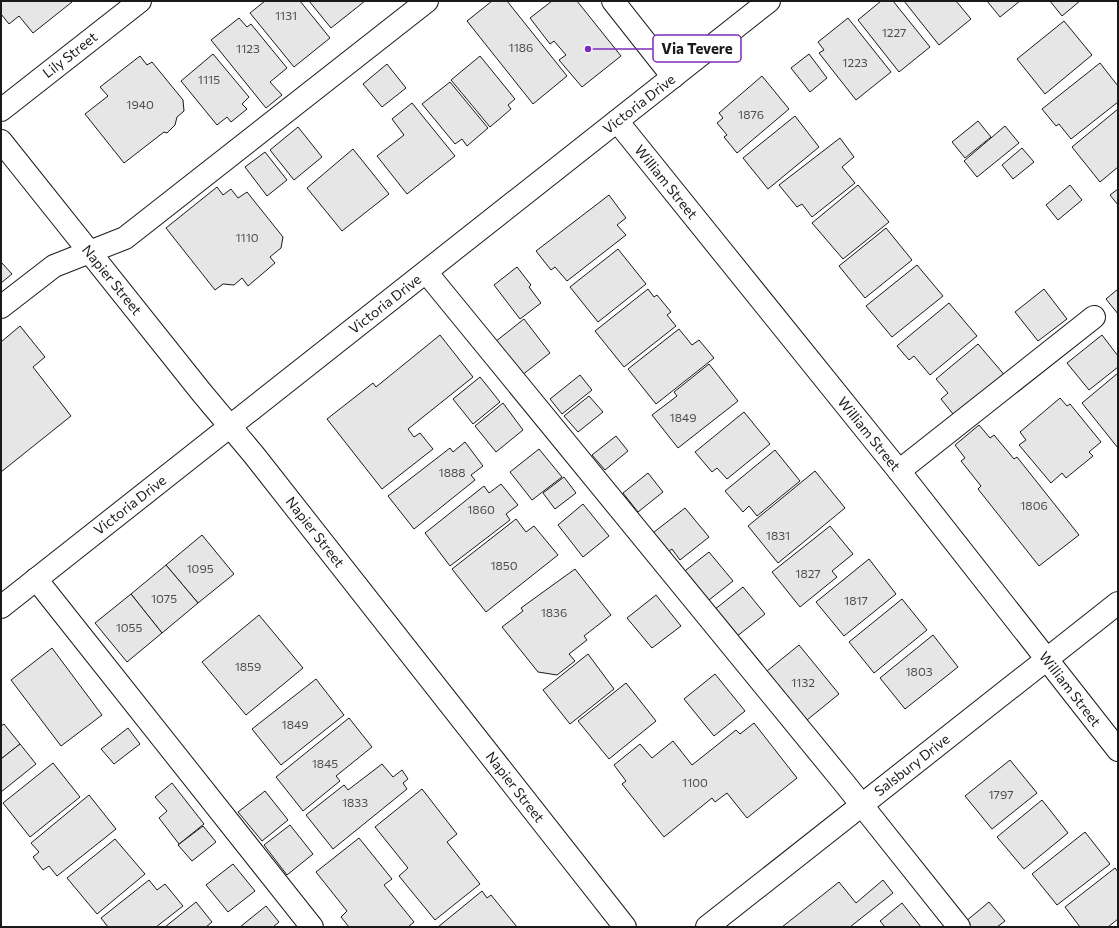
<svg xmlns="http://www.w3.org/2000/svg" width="1119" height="928" font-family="Commissioner,sans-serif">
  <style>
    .building { fill: #e6e6e6; stroke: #1a1a1a }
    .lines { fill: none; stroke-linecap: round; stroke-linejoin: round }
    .minor-casing { stroke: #1a1a1a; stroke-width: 24 }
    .minor { stroke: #fff; stroke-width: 22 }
    .labels { text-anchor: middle; stroke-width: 3; stroke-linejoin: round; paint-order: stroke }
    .number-label { font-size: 12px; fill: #4d4d4d }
    .street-label { font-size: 14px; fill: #1a1a1a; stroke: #fff }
    .leader { fill: none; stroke: #7b2cbf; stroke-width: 1.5 }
    .callout-dot { fill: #7b2cbf; stroke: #fff; stroke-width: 1.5 }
    .callout { fill: #fff; stroke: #7b2cbf; stroke-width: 1.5 }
    .callout-label { font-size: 15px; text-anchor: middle; font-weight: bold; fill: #1a1a1a }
  </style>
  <rect width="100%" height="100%" fill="#fff"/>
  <g class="building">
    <path d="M1 1H72V2L33 33 19 16 9 24 1 14Z"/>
    <path d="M265 1H300L330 38 294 67 250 13Z"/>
    <path d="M309 1H365L331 28Z"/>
    <path d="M492 1H507L567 76 533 104 467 21Z"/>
    <path d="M552 1H577L621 56 582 87 559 60 566 55 554 41 550 44 530 18Z"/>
    <path d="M881 1H893L930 47 899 72 858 20Z"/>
    <path d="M904 1H956L971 19 939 45Z"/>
    <path d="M987 1H1020L1000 17Z"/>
    <path d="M1050 1H1080L1062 16Z"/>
    <path d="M239 18 247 27 251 24 287 68 270 82 282 95 266 108 211 40Z"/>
    <path d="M848 18 891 72 856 100 819 53 824 50 818 42Z"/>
    <path d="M1064 21 1092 55 1045 94 1017 59Z"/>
    <path d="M213 54 249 97 242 104 247 109 231 122 227 117 217 125 181 81Z"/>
    <path d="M809 54 827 78 810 92 791 68Z"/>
    <path d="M140 56 147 65 152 62 183 100 184 111 177 117 175 125 167 133 164 132 124 163 85 114 108 96 100 87Z"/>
    <path d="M480 56 515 99 508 105 511 109 490 127 451 80Z"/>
    <path d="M1100 63 1118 86V102L1071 139 1059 124 1056 126 1042 109Z"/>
    <path d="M387 64 406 88 382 107 363 84Z"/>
    <path d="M762 76 789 109 737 153 724 137 727 135 717 123 723 118 719 113Z"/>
    <path d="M450 82 488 128 467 146 462 139 455 144 422 104Z"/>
    <path d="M412 103 455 156 407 194 377 156 404 135 392 119Z"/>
    <path d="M1118 109V167L1100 182 1072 147Z"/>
    <path d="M795 116 819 147 768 189 743 158Z"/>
    <path d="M978 121 991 137 965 158 952 142Z"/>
    <path d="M1005 126 1019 143 977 177 964 161Z"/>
    <path d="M298 127 322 157 294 180 270 150Z"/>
    <path d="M840 138 854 157 842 167 855 183 812 217 802 204 797 207 779 185Z"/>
    <path d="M1022 148 1034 162 1013 179 1002 165Z"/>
    <path d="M353 149 389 194 342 231 307 188Z"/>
    <path d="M265 152 287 180 267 196 245 167Z"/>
    <path d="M858 185 889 222 843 259 812 223Z"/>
    <path d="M1070 185 1082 200 1058 220 1046 205Z"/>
    <path d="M217 187 223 195 231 189 238 198 247 192 283 237 281 248 270 257 275 263 248 286 242 278 234 285 223 284 215 290 166 228Z"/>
    <path d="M1118 189V205L1110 195Z"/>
    <path d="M609 195 626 218 617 225 626 235 567 281 555 267 551 270 536 251Z"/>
    <path d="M886 228 912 260 865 298 839 266Z"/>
    <path d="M618 249 646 284 598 322 570 287Z"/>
    <path d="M1 262 12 274 1 283Z"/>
    <path d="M917 265 943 296 892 337 866 306Z"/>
    <path d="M517 267 531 285 529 287 541 303 520 319 494 285Z"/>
    <path d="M648 289 654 297 657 295 671 312 667 315 676 326 624 367 595 331Z"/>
    <path d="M1044 289 1067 319 1038 341 1015 312Z"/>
    <path d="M1118 289V314L1106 299Z"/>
    <path d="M949 303 977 336 930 375 914 356 909 360 897 346Z"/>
    <path d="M524 319 550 353 521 376 495 342Z"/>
    <path d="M20 326 45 357 33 367 71 416 1 472V342Z"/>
    <path d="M679 329 692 345 699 340 714 358 656 404 628 369Z"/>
    <path d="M440 335 473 377 408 429 414 437 420 433 433 449 382 489 327 419 373 383 376 387Z"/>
    <path d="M1102 335 1118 356V367L1089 390 1067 363Z"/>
    <path d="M978 344 1007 378 957 419 941 399 948 393 936 379Z"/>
    <path d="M709 364 738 401 678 448 652 415 677 396 674 392Z"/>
    <path d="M1118 373V448L1082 403Z"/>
    <path d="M580 375 592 390 562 414 550 399Z"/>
    <path d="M480 377 500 402 473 424 453 399Z"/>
    <path d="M589 396 603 412 578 432 564 416Z"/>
    <path d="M1060 398 1067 406 1070 404 1101 442 1089 452 1093 456 1066 478 1062 473 1051 483 1019 445 1026 440 1020 432Z"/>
    <path d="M503 403 523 430 496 452 475 426Z"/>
    <path d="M744 412 770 444 727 479 717 468 712 472 695 452Z"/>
    <path d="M979 425 990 438 994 435 1014 459 1017 457 1079 535 1039 566 978 489 981 486 961 461 965 458 955 445Z"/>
    <path d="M616 436 628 451 605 470 592 455Z"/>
    <path d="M465 442 483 466 471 475 475 480 414 529 388 496 450 448 453 452Z"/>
    <path d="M539 449 562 477 532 500 510 472Z"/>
    <path d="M775 450 800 481 757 516 749 506 743 512 725 491Z"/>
    <path d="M815 471 845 508 778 563 748 526Z"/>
    <path d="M648 473 663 492 638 512 623 493Z"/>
    <path d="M564 477 576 493 555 509 543 493Z"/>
    <path d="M501 484 518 505 506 514 510 520 450 566 425 533 484 486 489 493Z"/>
    <path d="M583 504 609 536 583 557 558 525Z"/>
    <path d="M685 508 709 537 680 560 672 549 664 555 649 536Z"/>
    <path d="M516 519 526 532 534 526 558 555 486 612 452 569Z"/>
    <path d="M830 526 853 554 832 571 837 577 800 607 772 572Z"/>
    <path d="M202 535 234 574 198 603 166 565Z"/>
    <path d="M709 552 733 581 704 604 681 574Z"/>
    <path d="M869 559 896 594 844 636 816 602Z"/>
    <path d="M166 565 198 603 162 633 131 594Z"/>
    <path d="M575 569 611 615 584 636 587 640 569 654 575 661 557 675 538 672 502 627 523 611 521 608Z"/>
    <path d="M743 587 765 614 736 637 714 610Z"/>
    <path d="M131 594 162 633 127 662 95 623Z"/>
    <path d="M656 595 681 626 652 648 627 618Z"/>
    <path d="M902 599 927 630 874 673 849 642Z"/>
    <path d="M259 615 303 668 246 715 202 662Z"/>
    <path d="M933 635 958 667 905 709 880 678Z"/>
    <path d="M799 645 839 694 807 720 767 671Z"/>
    <path d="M52 648 102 715 61 746 11 680Z"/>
    <path d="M588 654 614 689 570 724 543 690Z"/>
    <path d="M715 674 745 711 714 736 684 699Z"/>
    <path d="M316 679 344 715 281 765 252 729Z"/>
    <path d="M626 683 656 721 609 759 578 721Z"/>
    <path d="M349 718 372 747 336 776 340 781 303 811 276 777Z"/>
    <path d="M754 723 797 778 747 818 727 793 715 802 712 798 664 837 622 784 626 781 614 765 640 744 652 758 673 741 692 765 736 730 740 734Z"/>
    <path d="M4 724 20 744 1 759V726Z"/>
    <path d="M128 728 140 744 114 764 101 749Z"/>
    <path d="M20 744 36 764 1 792V759Z"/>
    <path d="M1010 760 1037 793 992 829 965 796Z"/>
    <path d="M53 763 80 797 30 837 3 803Z"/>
    <path d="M382 764 393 777 402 770 408 779 403 783 407 789 333 849 306 815 344 785 348 790Z"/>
    <path d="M172 783 204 824 179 844 159 818 167 811 155 797Z"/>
    <path d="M422 789 457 834 447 842 480 884 435 920 399 876 408 868 375 827Z"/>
    <path d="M265 791 288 820 262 841 238 812Z"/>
    <path d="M89 795 116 829 57 876 49 866 43 870 33 857 39 852 31 843Z"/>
    <path d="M1042 800 1068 833 1024 869 997 837Z"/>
    <path d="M290 825 313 854 287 875 264 845Z"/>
    <path d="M203 826 216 842 192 861 178 845Z"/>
    <path d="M1085 832 1110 864 1057 905 1032 874Z"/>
    <path d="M359 838 392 879 384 885 414 922 408 927H349L341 917 347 911 316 872Z"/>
    <path d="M115 839 145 874 97 914 67 878Z"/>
    <path d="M233 864 255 891 228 912 206 885Z"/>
    <path d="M1115 868 1118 872V919L1108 927H1080L1065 907Z"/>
    <path d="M149 880 157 890 165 884 183 906 156 927H108L101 918Z"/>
    <path d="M883 880 893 893 850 927H782L839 882 856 903Z"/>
    <path d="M482 891 487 898 491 895 517 927H438Z"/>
    <path d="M196 902 212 922 206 927H165Z"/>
    <path d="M989 902 1005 921 997 927H968L965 922Z"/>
    <path d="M902 903 921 927H885L880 921Z"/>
    <path d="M266 906 279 922 273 927H240Z"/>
  </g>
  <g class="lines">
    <g class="minor-casing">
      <g id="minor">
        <path d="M613 1 673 77"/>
        <path d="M1 110 140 1"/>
        <path d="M617 121 899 471 1118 750"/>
        <path d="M1 141 202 393 254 455 625 927"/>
        <path d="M426 272 845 784 959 927"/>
        <path d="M1 307 54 266 125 238 427 1"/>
        <path d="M899 471 1094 317"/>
        <path d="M36 579 312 927"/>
        <path d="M1 607 769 1"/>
        <path d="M707 927 1118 603"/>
      </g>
    </g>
    <use href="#minor" class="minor"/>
  </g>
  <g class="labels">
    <g class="number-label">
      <text x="286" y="20">1131</text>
      <text x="894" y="37">1227</text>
      <text x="521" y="52">1186</text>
      <text x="248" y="53">1123</text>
      <text x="855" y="67">1223</text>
      <text x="209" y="84">1115</text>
      <text x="140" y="109">1940</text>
      <text x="751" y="119">1876</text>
      <text x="247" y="242">1110</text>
      <text x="683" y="422">1849</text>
      <text x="452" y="477">1888</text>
      <text x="1034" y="510">1806</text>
      <text x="481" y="514">1860</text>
      <text x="778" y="540">1831</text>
      <text x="504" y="570">1850</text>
      <text x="200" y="573">1095</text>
      <text x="808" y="578">1827</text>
      <text x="164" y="603">1075</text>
      <text x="856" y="605">1817</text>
      <text x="554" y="617">1836</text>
      <text x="129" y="632">1055</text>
      <text x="248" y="671">1859</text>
      <text x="919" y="676">1803</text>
      <text x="803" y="687">1132</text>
      <text x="295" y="729">1849</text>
      <text x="325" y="768">1845</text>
      <text x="695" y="787">1100</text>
      <text x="1001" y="799">1797</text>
      <text x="355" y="807">1833</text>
    </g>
    <g class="street-label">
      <text transform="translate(70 55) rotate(-38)" y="5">Lily Street</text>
      <text transform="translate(639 104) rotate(-38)" y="5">Victoria Drive</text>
      <text transform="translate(666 182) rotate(51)" y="5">William Street</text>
      <text transform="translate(112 280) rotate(51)" y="5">Napier Street</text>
      <text transform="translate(385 304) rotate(-38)" y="5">Victoria Drive</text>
      <text transform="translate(869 434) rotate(51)" y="5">William Street</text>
      <text transform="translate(130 505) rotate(-38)" y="5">Victoria Drive</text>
      <text transform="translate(315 532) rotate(52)" y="5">Napier Street</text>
      <text transform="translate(1070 689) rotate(52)" y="5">William Street</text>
      <text transform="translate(912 765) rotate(-38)" y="5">Salsbury Drive</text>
      <text transform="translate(515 787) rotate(52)" y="5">Napier Street</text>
    </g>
  </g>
  <path class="leader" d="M588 49L653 49"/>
  <circle class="callout-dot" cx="588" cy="49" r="4"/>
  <rect class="callout" x="653" y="35" width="88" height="27" rx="4"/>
  <g class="callout-label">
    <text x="697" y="54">Via Tevere</text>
  </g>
  <rect width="1119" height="928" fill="none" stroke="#1a1a1a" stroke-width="4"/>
</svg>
